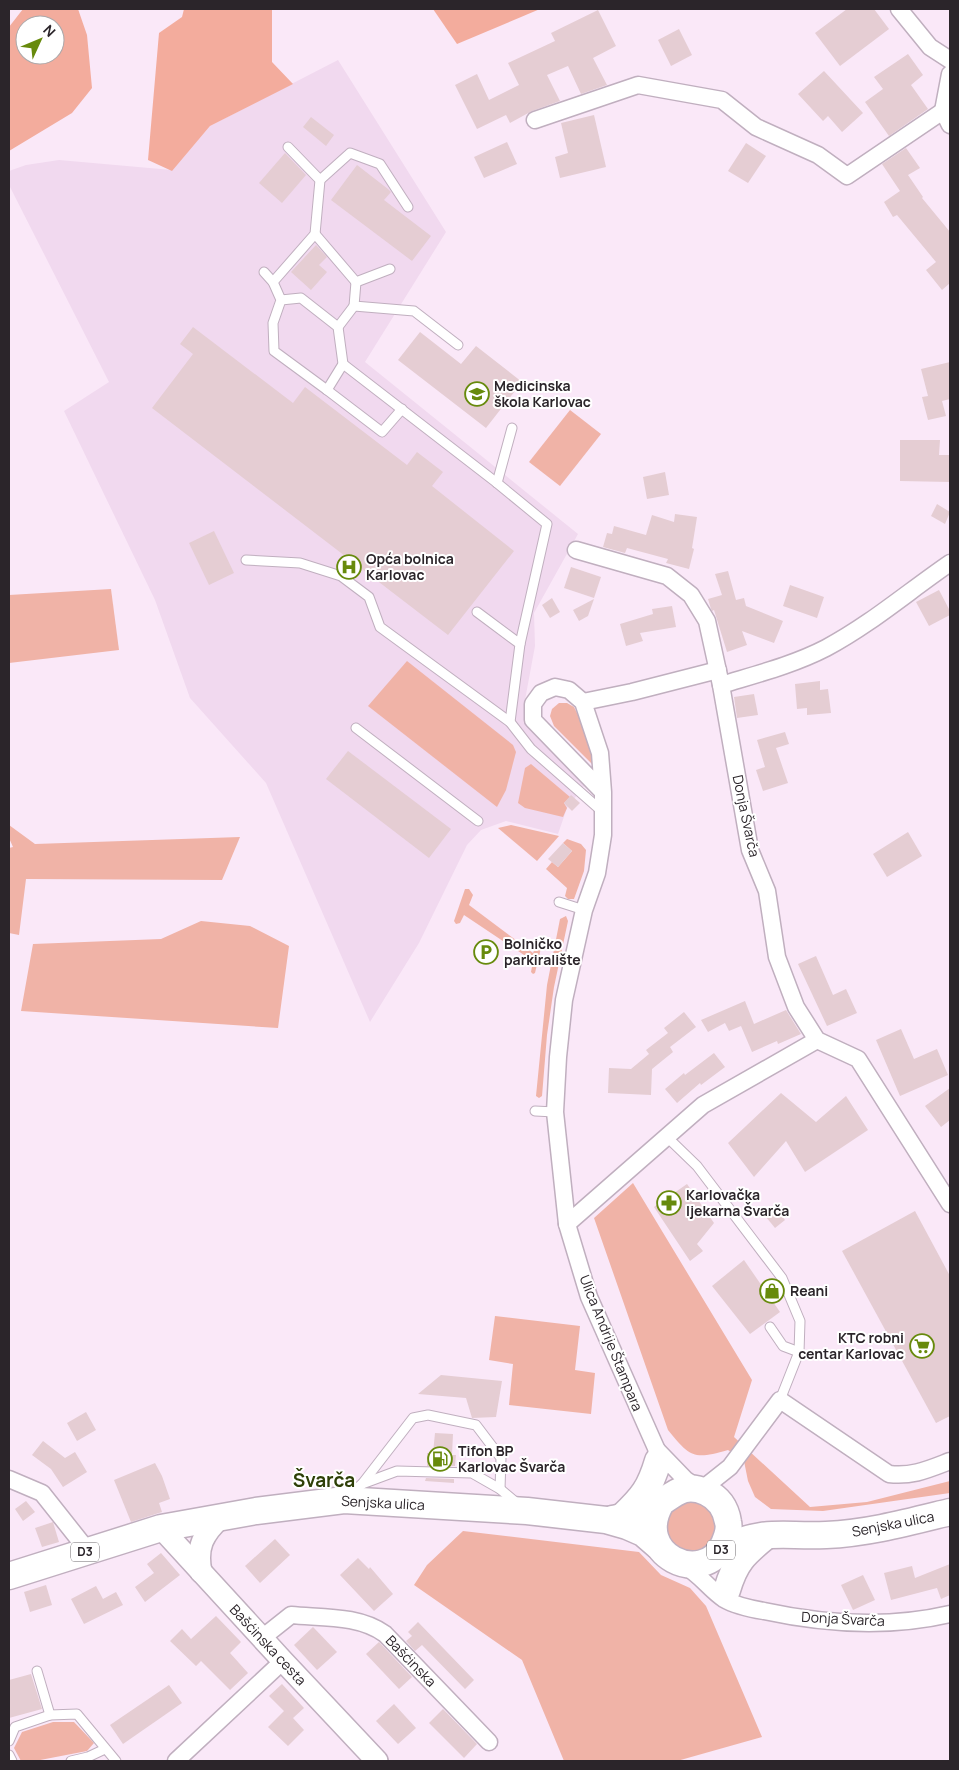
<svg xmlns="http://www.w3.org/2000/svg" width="959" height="1770" font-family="Manrope,sans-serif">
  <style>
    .built { fill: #f1d9ef }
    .green { fill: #f0b3a7 }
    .forest { fill: #f3ac9d; fill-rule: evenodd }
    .building { fill: #e5cdd3 }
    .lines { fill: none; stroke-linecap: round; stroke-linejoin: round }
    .service-casing { stroke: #c0afbf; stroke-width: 11 }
    .minor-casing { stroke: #c0afbf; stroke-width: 19 }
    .tertiary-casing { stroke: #c0afbf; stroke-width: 24 }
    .primary-casing { stroke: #c0afbf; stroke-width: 29 }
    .service { stroke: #fff; stroke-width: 9 }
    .minor { stroke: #fff; stroke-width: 16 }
    .tertiary { stroke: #fff; stroke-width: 21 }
    .primary { stroke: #fff; stroke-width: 26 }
    .labels { text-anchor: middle; stroke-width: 4; stroke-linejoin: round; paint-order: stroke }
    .shield { fill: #fff; stroke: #6b666a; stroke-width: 1 }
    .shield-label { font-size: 12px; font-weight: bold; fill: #2b252a }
    .poi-label { font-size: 14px; font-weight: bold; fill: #2b252a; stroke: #fff; text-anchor: start }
    .street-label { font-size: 14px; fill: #2b252a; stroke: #fff }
    .district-label { font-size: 19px; font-weight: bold; fill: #2e3f07; stroke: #fff }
  </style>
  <rect width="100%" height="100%" fill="#fae8f8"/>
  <path class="built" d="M338 60 446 232 365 362 578 534 534 613 535 646 525 700 527 720 588 781 567 808 558 834 506 821 481 830 467 845 419 943 370 1022 266 783 190 698 155 600 64 411 109 382 9 185V171L26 165 59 160 172 170 210 126Z"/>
  <g class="green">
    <path d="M570 410 601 434 560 486 529 462Z"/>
    <path d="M111 589 119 650 9 663V595Z"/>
    <path d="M407 661 513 745 516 752 506 790 497 807 368 706Z"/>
    <path d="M559 703H567L574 707 580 719 591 742 594 766 554 726 550 716 552 709Z"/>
    <path d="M531 764 570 797 564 803 567 808 563 817 525 808 518 803 525 768Z"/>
    <path d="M9 825 35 844 240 837 222 880 26 879 19 935 9 933V848L13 847 9 838Z"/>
    <path d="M511 825 559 836 537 861 498 828Z"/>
    <path d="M567 839 581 844 586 850 584 871 574 899H568L565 896 567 888 546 869 552 862 558 867 572 851 563 843Z"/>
    <path d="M465 889H469L473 895 469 905 533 953 537 944H539L541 948 535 973 533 974 531 972 533 961 464 915 460 923 456 924 454 921Z"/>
    <path d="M566 916 568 921 554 987 547 1035 542 1096 539 1098 536 1096 547 985 560 919Z"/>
    <path d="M201 921 250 926 289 946 278 1028 21 1011 33 944 161 939Z"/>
    <path d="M633 1183 752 1380 734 1437 810 1507 867 1502 950 1481V1493L823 1511 771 1509 755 1497 748 1481 744 1461 728 1450C693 1460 690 1457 668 1430L594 1218Z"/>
    <path d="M495 1316 580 1326 575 1370 595 1373 591 1414 509 1405 513 1364 489 1360Z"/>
    <path d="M693 1497 716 1511 717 1540 693 1555 667 1543 663 1516Z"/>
    <path d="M463 1531 639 1552 661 1575 690 1588 706 1606 762 1737 677 1761H564L522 1660 414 1585 427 1565Z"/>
    <path d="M53 1722H74L94 1743 87 1751 35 1761H21L14 1748 22 1732Z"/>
  </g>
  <g class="forest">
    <path d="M23 9H78L87 35 92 88 72 113 9 151V27ZM25 25H55V55H25Z"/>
    <path d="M184 9H272V62L293 84 210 126 172 171 148 160 159 33 182 17Z"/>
    <path d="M433 9H540L457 44Z"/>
  </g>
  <g class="building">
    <path d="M847 9H874L889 29 840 66 815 33Z"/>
    <path d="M598 10 616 46 593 58 607 85 581 94 568 66 547 75 560 101 532 111 510 123 506 115 477 129 455 85 477 74 489 100 519 85 508 63 555 41 551 33Z"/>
    <path d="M679 29 692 55 671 66 658 40Z"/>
    <path d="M908 54 923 75 911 85 928 109 889 136 865 102 883 89 874 77Z"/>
    <path d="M824 71 863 113 842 132 828 116 823 121 798 94Z"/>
    <path d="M594 115 606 167 560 178 555 157 568 153 561 123Z"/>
    <path d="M311 117 334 135 326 146 303 127Z"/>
    <path d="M507 142 517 164 484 178 474 157Z"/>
    <path d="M746 143 766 156 748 183 728 171Z"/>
    <path d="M906 148 920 168 908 175 923 197 922 198 950 232V283L942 290 926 270 936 262 897 215 893 217 884 202 900 191 882 164Z"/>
    <path d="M285 153 306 175 282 203 259 183Z"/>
    <path d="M357 165 388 189 391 192 384 200 431 236 412 261 331 200Z"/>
    <path d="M316 245 327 257 319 265 327 272 311 290 291 272Z"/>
    <path d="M193 327 293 403 305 387 407 465 417 452 443 472 432 486 514 551 448 635 152 408 193 354 180 344Z"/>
    <path d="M420 332 461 364 476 346 522 382 486 428 398 360Z"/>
    <path d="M950 362V399L942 401 946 416 928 420 922 397 928 396 921 369Z"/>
    <path d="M900 440H940L939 455H950V482L900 481Z"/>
    <path d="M665 472 669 495 647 499 643 477Z"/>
    <path d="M937 504 950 512 945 524 931 516Z"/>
    <path d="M675 514 697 517 692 548 694 549 689 569 666 563 668 559 627 548 625 553 603 547 607 533 612 534 614 526 646 535 652 515 674 522Z"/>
    <path d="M214 531 234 573 209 585 189 543Z"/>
    <path d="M571 567 601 577 594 598 564 588Z"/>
    <path d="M728 571 736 600 744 598 746 606 783 621 774 643 742 631 747 645 727 652 714 610 712 611 711 609 708 599 722 595 715 574Z"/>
    <path d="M790 585 824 597 817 618 783 606Z"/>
    <path d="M939 590 950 611V615L929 626 916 602Z"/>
    <path d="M552 598 560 612 550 618 542 605Z"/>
    <path d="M594 599 588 616 579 621 573 610Z"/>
    <path d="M672 606 676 627 640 633 643 641 626 646 620 624 653 614 652 609Z"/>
    <path d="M820 681V690L828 689 831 713 807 715V708L797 709 795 684Z"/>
    <path d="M754 694 758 715 737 718 734 697Z"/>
    <path d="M785 732 789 744 776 748 788 783 763 791 756 770 765 767 757 740Z"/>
    <path d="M348 751 451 829 429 858 326 779Z"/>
    <path d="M571 795 580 803 572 811 564 803Z"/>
    <path d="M908 832 922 856 887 877 873 854Z"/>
    <path d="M563 843 572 851 558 867 548 859Z"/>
    <path d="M816 956 833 995 846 989 857 1013 827 1026 798 964Z"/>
    <path d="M745 1001 754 1024 786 1010 801 1034 778 1044 777 1041 752 1052 741 1026 729 1031 725 1023 708 1032 701 1020Z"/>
    <path d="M684 1012 696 1027 670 1047 673 1052 652 1069 651 1095 608 1093 609 1068 631 1069 649 1054 646 1050 668 1033 664 1028Z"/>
    <path d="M901 1029 914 1059 937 1049 948 1075 900 1096 876 1040Z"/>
    <path d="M714 1053 725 1067 701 1085 700 1083 677 1103 665 1089 684 1073 685 1075Z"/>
    <path d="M950 1088V1120L941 1127 925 1106Z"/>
    <path d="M781 1093 816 1122 846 1096 868 1130 805 1172 786 1141 754 1177 728 1143Z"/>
    <path d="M687 1184 714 1223 697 1244 703 1251 690 1261 654 1207Z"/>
    <path d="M776 1209 785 1220 775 1228 766 1217Z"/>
    <path d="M915 1211 950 1276V1416L936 1423 842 1251Z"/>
    <path d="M744 1260 780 1312 750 1334 712 1286Z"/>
    <path d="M441 1375 502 1381 496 1417 472 1418 466 1398 418 1394Z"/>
    <path d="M86 1412 96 1430 77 1441 67 1423Z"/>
    <path d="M435 1433 453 1434 452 1455H456L455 1466H427V1453H433Z"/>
    <path d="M43 1441 65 1458 75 1452 87 1472 63 1487 51 1469 32 1455Z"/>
    <path d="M155 1463 162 1476 170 1499 159 1503 162 1512 131 1522 114 1480Z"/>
    <path d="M426 1478 454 1479V1483L425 1481Z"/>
    <path d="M26 1501 35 1512 23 1521 15 1509Z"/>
    <path d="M53 1522 59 1542 42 1547 35 1528Z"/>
    <path d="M275 1539 290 1555 260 1583 245 1566Z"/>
    <path d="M161 1553 180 1575 145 1602 135 1587 154 1573 147 1564Z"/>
    <path d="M358 1558 369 1569 370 1567 393 1594 374 1611 340 1575Z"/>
    <path d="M950 1564V1595L941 1599 937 1588 891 1600 884 1573 912 1566 915 1578Z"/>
    <path d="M863 1575 875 1600 853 1610 841 1585Z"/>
    <path d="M46 1585 52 1605 30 1612 24 1592Z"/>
    <path d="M96 1586 103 1599 116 1592 123 1605 84 1624 71 1599Z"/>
    <path d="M216 1616 241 1642 230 1653 248 1673 230 1690 201 1661 196 1666 170 1641 182 1629 191 1639Z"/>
    <path d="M418 1622 474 1680 465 1689 422 1645 415 1651 406 1641 412 1636 408 1632Z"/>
    <path d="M313 1627 337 1652 317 1670 294 1645Z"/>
    <path d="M379 1642 412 1677 399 1689 366 1654Z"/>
    <path d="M31 1674 42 1709 9 1718V1680Z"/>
    <path d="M282 1684 304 1708 293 1718 304 1730 288 1746 268 1727 284 1711 269 1696Z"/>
    <path d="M169 1685 182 1703 123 1744 110 1725Z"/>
    <path d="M394 1704 416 1728 398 1744 376 1721Z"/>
    <path d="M443 1709 477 1744 464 1758 429 1723Z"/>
  </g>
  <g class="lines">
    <g class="service-casing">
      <g id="service">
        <path d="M320 180 350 153 380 164 408 207"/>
        <path d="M315 234 356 282 390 269"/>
        <path d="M264 272 273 282 281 300 273 323 274 351 327 390 343 364 338 327 301 298 281 300"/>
        <path d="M273 282 315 234 320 180 288 147"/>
        <path d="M356 282 354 306 414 311 458 345"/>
        <path d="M338 327 354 306"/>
        <path d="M343 364 497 483 547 524 520 644"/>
        <path d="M327 390 382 432 402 409"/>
        <path d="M497 483 512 428"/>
        <path d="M246 560 300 563 341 576 369 597 380 627 510 722 531 749 604 813"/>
        <path d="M477 612 520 644 510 722"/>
        <path d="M356 728 478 821"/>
        <path d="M559 902 584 910"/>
        <path d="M535 1111 555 1112"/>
        <path d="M667 1137 697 1166 782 1278 800 1321 799 1352 780 1400"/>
        <path d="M770 1327 783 1346 799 1352"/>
        <path d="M362 1484 397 1471 472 1473 500 1489 519 1505"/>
        <path d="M350 1494 362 1484 413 1418 428 1415 476 1425 501 1458 500 1489"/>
        <path d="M37 1671 50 1715"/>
        <path d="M9 1741 15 1727 50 1715 77 1714 116 1761"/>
        <path d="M9 1755 12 1761"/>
        <path d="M71 1761 88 1757 105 1749"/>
      </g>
    </g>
    <g class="minor-casing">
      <g id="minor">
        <path d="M899 9 930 47 950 60"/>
        <path d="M950 74 943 111 950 125"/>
        <path d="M535 120 638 85 722 100 756 127 818 155 847 176 943 111"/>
        <path d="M576 550 667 576 691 595 707 621 721 685 750 850 767 891 777 957 796 1007 817 1040 858 1059 950 1204"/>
        <path d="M721 685C757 674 793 665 826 648 871 624 909 591 950 563"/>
        <path d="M583 702 632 692 718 670"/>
        <path d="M603 792 600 753 583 702 569 690 555 687 541 693 533 704V720L603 792V835L597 873 584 910 564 1000 558 1057 555 1112 567 1224 589 1297 656 1448 660 1470"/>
        <path d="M567 1224 703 1105 817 1040"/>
        <path d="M657 1450 686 1480 701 1490 730 1467 780 1400 889 1474C912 1477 929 1469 950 1461"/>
        <path d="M9 1479 42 1493 88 1551"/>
        <path d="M683 1565C701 1575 709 1589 724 1599 736 1606 752 1609 764 1611 824 1624 890 1628 950 1614"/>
        <path d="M262 1638 291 1615C322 1618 359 1615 385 1634L489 1742"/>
        <path d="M176 1761 283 1661"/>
      </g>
    </g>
    <g class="tertiary-casing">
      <g id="tertiary">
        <path d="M161 1528 283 1661 377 1761"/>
        <path d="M201 1572C196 1547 203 1534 221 1517"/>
      </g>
    </g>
    <g class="primary-casing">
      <g id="primary">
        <path d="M623 1516C643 1497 650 1488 658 1461"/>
        <path d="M608 1520C621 1517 635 1515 648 1510 670 1501 679 1480 706 1492 719 1498 726 1509 728 1522 730 1529 727 1537 724 1544 703 1588 631 1555 661 1503"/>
        <path d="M722 1549C764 1528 783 1537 826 1535 869 1533 909 1522 950 1512"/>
        <path d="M9 1576 161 1528 256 1511 344 1500 527 1511 606 1520 627 1526 643 1533 658 1546"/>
        <path d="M727 1590C735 1562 744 1554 766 1536"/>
      </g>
    </g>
    <use href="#service" class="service"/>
    <use href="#minor" class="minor"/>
    <use href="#tertiary" class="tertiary"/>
    <use href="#primary" class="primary"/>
  </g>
  <defs>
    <g id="school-ring" transform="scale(1.25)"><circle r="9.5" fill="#fff" stroke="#678a0c" stroke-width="1.5"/><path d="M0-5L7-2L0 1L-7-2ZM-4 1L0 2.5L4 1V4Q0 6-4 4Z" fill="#678a0c"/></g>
    <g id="hospital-ring" transform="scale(1.25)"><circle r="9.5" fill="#fff" stroke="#678a0c" stroke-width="1.5"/><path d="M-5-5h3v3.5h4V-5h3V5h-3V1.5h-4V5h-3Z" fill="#678a0c"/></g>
    <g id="parking-ring" transform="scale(1.25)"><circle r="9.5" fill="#fff" stroke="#678a0c" stroke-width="1.5"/><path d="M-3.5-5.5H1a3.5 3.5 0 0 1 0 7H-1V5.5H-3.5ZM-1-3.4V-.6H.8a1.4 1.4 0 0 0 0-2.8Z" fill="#678a0c"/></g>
    <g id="pharmacy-ring" transform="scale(1.25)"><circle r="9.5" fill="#fff" stroke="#678a0c" stroke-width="1.5"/><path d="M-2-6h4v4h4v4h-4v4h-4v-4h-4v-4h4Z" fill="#678a0c"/></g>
    <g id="shop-ring" transform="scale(1.25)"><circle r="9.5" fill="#fff" stroke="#678a0c" stroke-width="1.5"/><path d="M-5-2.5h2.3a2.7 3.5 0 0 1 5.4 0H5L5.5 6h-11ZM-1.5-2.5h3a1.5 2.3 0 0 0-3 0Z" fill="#678a0c"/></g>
    <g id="supermarket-ring" transform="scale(1.25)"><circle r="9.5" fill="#fff" stroke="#678a0c" stroke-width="1.5"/><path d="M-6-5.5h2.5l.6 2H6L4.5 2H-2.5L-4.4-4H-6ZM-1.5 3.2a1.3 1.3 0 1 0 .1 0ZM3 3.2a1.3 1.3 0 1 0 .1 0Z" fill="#678a0c"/></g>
    <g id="fuel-ring" transform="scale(1.25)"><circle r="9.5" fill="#fff" stroke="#678a0c" stroke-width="1.5"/><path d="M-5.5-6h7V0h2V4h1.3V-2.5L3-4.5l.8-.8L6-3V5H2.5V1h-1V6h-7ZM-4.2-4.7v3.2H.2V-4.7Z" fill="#678a0c"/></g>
  </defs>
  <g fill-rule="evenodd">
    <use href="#school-ring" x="477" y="394"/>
    <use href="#hospital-ring" x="349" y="567"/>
    <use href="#parking-ring" x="486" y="952"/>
    <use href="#pharmacy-ring" x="669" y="1203"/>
    <use href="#shop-ring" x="772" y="1291"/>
    <use href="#supermarket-ring" x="922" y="1346"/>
    <use href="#fuel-ring" x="440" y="1459"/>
  </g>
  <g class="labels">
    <g class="shield">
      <rect x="707" y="1540.5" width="28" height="19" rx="4"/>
      <rect x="71" y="1542.5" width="28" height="19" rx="4"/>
    </g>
    <g class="shield-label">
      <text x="721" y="1554">D3</text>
      <text x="85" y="1556">D3</text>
    </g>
    <g class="poi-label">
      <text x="494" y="391">Medicinska<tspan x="494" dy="16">škola Karlovac</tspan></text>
      <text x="366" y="564">Opća bolnica<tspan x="366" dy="16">Karlovac</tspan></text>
      <text x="504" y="949">Bolničko<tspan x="504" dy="16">parkiralište</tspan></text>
      <text x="686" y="1200">Karlovačka<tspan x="686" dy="16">ljekarna Švarča</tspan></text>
      <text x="790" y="1296">Reani</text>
      <text x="904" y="1343" text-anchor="end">KTC robni<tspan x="904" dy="16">centar Karlovac</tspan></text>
      <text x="458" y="1456">Tifon BP<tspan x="458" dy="16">Karlovac Švarča</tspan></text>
    </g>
    <g class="street-label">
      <text transform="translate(746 816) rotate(78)" y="5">Donja Švarča</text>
      <text transform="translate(611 1343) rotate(68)" y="5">Ulica Andrije Štampara</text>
      <text transform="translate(383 1503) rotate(3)" y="5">Senjska ulica</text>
      <text transform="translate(893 1524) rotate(-11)" y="5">Senjska ulica</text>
      <text transform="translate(843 1619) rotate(3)" y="5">Donja Švarča</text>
      <text transform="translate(268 1645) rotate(47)" y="5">Bašćinska cesta</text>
      <text transform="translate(411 1661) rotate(46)" y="5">Bašćinska</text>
    </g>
    <g class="district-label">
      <text x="324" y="1487">Švarča</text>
    </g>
  </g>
  <rect width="959" height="1770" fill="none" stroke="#2b252a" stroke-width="20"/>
  <g transform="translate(40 40) rotate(46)"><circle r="24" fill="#ffffff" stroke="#aaa8aa"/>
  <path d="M0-4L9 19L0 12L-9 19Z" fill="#678a0c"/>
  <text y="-8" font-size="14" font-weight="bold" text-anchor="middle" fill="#2b252a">N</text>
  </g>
</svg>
